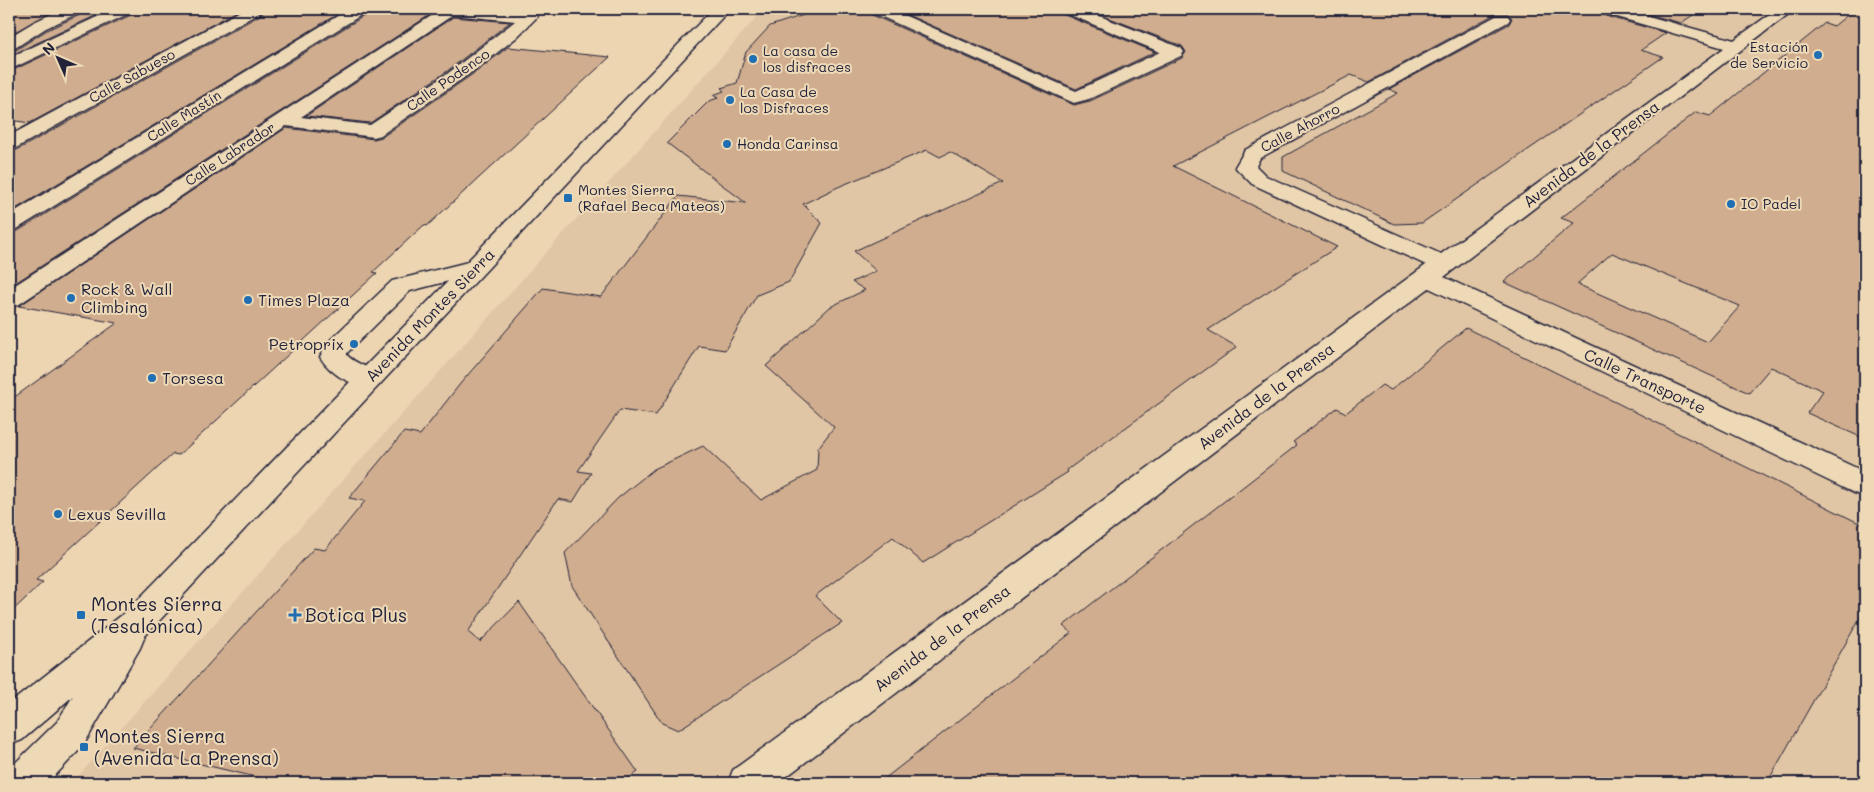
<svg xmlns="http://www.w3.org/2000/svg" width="1874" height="792" font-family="Mali,sans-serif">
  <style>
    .built { fill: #e1c6a5 }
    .building { fill: #d0ad8e; stroke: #22223b; fill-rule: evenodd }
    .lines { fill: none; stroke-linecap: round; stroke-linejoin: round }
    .minor-casing { stroke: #22223b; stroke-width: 3 }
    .major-casing { stroke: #22223b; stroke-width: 3 }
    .minor { fill: #eed9b7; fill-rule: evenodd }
    .major { fill: #eed9b7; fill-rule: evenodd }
    .poi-dot { fill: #1f6fb2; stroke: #eed9b7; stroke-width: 2 }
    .labels { text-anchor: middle; stroke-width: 4; stroke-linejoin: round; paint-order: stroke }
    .far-poi-label { font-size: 14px; fill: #22223b; stroke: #eed9b7; text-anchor: start }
    .far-street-label { font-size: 14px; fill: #22223b; stroke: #eed9b7 }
    .street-label { font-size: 16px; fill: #22223b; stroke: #eed9b7 }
    .poi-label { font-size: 16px; fill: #22223b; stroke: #eed9b7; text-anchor: start }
    .near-poi-label { font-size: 19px; fill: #22223b; stroke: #eed9b7; text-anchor: start }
  </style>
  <rect width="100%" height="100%" fill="#eed5b2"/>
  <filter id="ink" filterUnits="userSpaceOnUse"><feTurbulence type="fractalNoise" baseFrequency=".02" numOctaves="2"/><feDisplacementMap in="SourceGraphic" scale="10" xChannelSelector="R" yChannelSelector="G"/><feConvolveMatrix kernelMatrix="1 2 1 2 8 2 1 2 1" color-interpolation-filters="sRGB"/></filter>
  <g filter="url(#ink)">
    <path class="built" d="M764 9H1865V783H72Z"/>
    <g class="building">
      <path d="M9 9H58L9 35Z"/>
      <path d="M85 9H110L9 56V51L16 50 47 30 82 14Z"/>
      <path d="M136 9H241L30 123 9 120V72L133 14Z"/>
      <path d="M265 9H346L9 213V152L17 150 262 14Z"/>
      <path d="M370 9H439L9 287V233L18 231 367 14Z"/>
      <path d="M822 9H867L870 14 1074 105 1090 101 1182 58 1186 52 1182 46 1086 9H1596L1599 14 1666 33 1641 50 1663 57 1422 223 1394 224 1283 171V157L1398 93 1389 89 1509 24 1512 18 1508 14H1495L1369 82 1351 75 1173 166 1337 247 1208 330 1237 347 1067 470 1068 472 923 563 893 537 815 596 842 623 678 730 662 723 572 586 565 553 618 498 654 469 703 446 761 500 817 470 818 448 834 427 766 366 830 307 865 290 852 282 876 271 854 251 1003 183 950 152 940 157 927 150 838 187 803 204 822 223 789 282 757 295 725 350 699 346 656 415 620 410 578 471 591 473 573 502 558 499 468 632 480 642 519 602 638 772 621 783H281L133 748 314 548 325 550 365 501 349 498 404 432 420 435 460 384 543 288 601 297 678 196 746 203 667 143 709 101 718 98 713 95 724 91 721 88 737 83 746 52 770 26Z"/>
      <path d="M894 9H1059L1062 14 1155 52 1076 89Z"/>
      <path d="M1629 9H1702L1681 23Z"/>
      <path d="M1851 12H1865V439L1807 413 1823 391 1771 367 1749 393 1504 282 1574 223 1561 218 1696 112 1710 116 1825 23 1834 26ZM1612 253 1740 306 1708 342 1577 284Z"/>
      <path d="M453 17 510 22 446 72 370 123 306 116Z"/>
      <path d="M508 47 610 57 427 226 424 225 373 272 377 273 179 455 173 454 36 580 43 582 9 614V401L117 323 19 306 286 128 374 139 382 137 480 69Z"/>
      <path d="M1466 328 1865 526V609L1767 783H879L1071 633 1063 626 1297 445 1293 442 1337 408 1346 413 1382 385 1391 390Z"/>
    </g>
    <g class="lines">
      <g class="minor-casing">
        <g id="minor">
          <path d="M62 9H83L81 12 46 28 15 48 9 49V37L34 22Z"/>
          <path d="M114 9H134L132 12 9 70V58Z"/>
          <path d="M244 9H263L261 12 16 148 9 150V136Z"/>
          <path d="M349 9H368L366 12 17 229 9 231V215Z"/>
          <path d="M442 9H490L529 12 535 14 537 17 517 37 479 67 381 135 374 137 286 126 18 305 9 307V289ZM453 15 515 21 447 74 370 125 301 117Z"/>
          <path d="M869 9H890L1076 91 1160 52 1063 12 1061 9H1082L1181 48 1184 52 1181 56 1089 99 1074 103 871 12Z"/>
          <path d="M1598 9H1623L1734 40 1777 9H1795L1444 277 1865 472V496L1854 493 1429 288 778 783H728L733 770 1426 265 1252 184 1235 167 1245 150 1496 16H1508L1510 19 1508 22 1260 158 1256 166 1266 176 1441 254 1724 48 1600 12Z"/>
          <path d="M476 260 484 262 488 267 484 272 410 291 347 353V355C357 366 375 367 382 379L379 385C357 391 331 375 320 357L326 344 392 281Z"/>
        </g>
      </g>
      <g class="major-casing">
        <path id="major" d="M713 9H730L145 636 140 648 83 746 48 783H9V769L57 722 73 696 22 740 9 745V704L127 611Z"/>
      </g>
      <use href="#minor" class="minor"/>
      <use href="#major" class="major"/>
    </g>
  </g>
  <g class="poi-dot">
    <circle cx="1818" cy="55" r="5"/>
    <circle cx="753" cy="59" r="5"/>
    <circle cx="730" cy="100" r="5"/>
    <circle cx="727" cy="144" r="5"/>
    <rect x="563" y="193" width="10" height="10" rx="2.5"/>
    <circle cx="1731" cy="204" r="5"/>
    <circle cx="71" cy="298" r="5"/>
    <circle cx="248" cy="300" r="5"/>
    <circle cx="354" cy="344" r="5"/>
    <circle cx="152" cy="378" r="5"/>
    <circle cx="58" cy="514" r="5"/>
    <rect x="76" y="610" width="10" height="10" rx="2.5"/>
    <path d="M292.5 607.5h5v5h5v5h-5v5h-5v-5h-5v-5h5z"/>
    <rect x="79" y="742" width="10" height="10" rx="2.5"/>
  </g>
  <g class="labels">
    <g class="far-poi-label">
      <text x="1808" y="52" text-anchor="end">Estación<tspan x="1808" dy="16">de Servicio</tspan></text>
      <text x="763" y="56">La casa de<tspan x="763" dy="16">los disfraces</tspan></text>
      <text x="740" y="97">La Casa de<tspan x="740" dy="16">los Disfraces</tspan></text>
      <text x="737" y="149">Honda Carinsa</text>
      <text x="578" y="195">Montes Sierra<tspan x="578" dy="16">(Rafael Beca Mateos)</tspan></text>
      <text x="1741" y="209">IO Padel</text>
    </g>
    <g class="far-street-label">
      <text transform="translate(132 76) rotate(-29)" y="5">Calle Sabueso</text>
      <text transform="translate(448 80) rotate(-35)" y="5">Calle Podenco</text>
      <text transform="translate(184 116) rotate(-32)" y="5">Calle Mastín</text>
      <text transform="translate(1300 128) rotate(-28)" y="5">Calle Ahorro</text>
      <text transform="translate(230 154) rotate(-33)" y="5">Calle Labrador</text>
    </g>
    <g class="street-label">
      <text transform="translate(1591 154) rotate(-37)" y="6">Avenida de la Prensa</text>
      <text transform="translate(430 315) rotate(-46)" y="6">Avenida Montes Sierra</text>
      <text transform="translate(1645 381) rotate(25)" y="6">Calle Transporte</text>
      <text transform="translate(1266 396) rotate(-37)" y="6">Avenida de la Prensa</text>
      <text transform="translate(942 638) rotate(-37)" y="6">Avenida de la Prensa</text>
    </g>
    <g class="poi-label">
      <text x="81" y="295">Rock &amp; Wall<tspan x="81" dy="18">Climbing</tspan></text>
      <text x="258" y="306">Times Plaza</text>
      <text x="344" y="350" text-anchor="end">Petroprix</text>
      <text x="162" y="384">Torsesa</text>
      <text x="68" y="520">Lexus Sevilla</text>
    </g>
    <g class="near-poi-label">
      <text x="91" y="611">Montes Sierra<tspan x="91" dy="22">(Tesalónica)</tspan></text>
      <text x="305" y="622">Botica Plus</text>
      <text x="94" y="743">Montes Sierra<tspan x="94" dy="22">(Avenida La Prensa)</tspan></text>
    </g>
  </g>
  <rect width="1874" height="792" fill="none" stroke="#eed9b7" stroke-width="30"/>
  <rect x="15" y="15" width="1844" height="762" fill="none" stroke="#22223b" stroke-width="2" filter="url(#ink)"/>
  <g transform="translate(58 58) rotate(315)" stroke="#eed9b7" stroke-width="4" paint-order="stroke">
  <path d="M0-4L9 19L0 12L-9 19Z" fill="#22223b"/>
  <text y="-8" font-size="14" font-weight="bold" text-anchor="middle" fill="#22223b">N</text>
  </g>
</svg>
